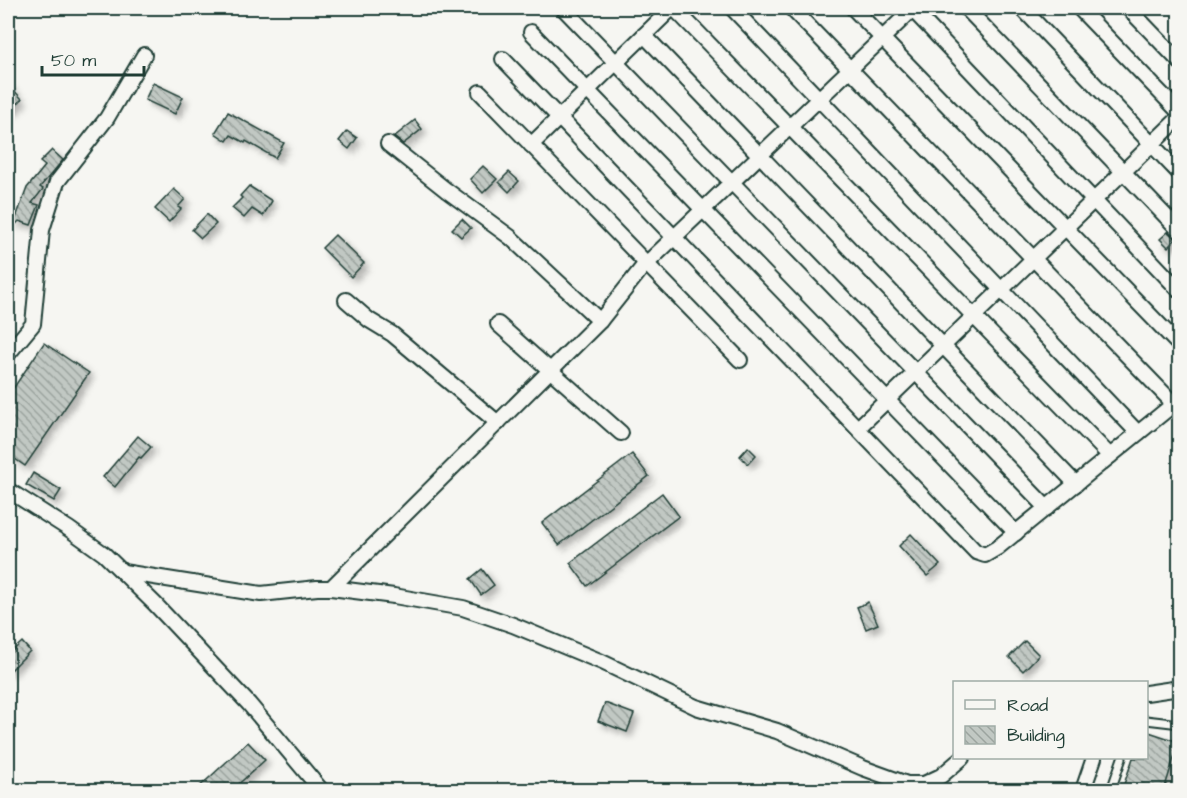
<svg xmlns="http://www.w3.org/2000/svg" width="1187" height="798" font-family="'Architects Daughter',sans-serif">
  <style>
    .building { fill: url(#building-back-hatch); stroke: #1f3d34; stroke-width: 1.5; filter: url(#shadow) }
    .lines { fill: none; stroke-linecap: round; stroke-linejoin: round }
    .service-casing { stroke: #1f3d34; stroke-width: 11 }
    .minor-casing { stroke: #1f3d34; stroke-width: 18 }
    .service { stroke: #f6f6f2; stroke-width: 7 }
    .minor { stroke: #f6f6f2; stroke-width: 14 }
  </style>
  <defs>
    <pattern id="building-back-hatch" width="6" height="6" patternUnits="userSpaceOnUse" patternTransform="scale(1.5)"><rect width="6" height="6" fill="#c1c8c3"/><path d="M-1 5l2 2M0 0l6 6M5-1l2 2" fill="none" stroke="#9ca49f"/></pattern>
    <filter id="shadow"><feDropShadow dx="4.5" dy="4.5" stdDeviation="3" flood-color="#0004"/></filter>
  </defs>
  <rect width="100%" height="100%" fill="#f6f6f2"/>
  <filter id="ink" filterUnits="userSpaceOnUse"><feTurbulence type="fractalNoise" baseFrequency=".0167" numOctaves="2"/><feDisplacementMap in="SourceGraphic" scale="12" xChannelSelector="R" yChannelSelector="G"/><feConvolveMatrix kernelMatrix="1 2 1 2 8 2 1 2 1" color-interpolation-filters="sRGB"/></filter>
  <g filter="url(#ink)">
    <g class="building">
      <path d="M153 83 183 97 175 114 145 100Z"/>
      <path d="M8 84 22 99 8 114Z"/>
      <path d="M228 112 284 143 275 158 246 141 245 143 231 135 227 141 215 133Z"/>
      <path d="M415 120 422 129 403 144 394 137Z"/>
      <path d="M347 131 357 138 349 149 339 141Z"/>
      <path d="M52 150 63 160 40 187 43 189 32 203 39 205 31 225 19 221 16 224 14 223 27 188 45 166 40 162Z"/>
      <path d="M483 166 497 179 483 193 470 179Z"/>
      <path d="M509 172 519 181 509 192 499 182Z"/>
      <path d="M249 186 272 201 263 216 252 209 244 218 232 208 242 198 240 196Z"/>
      <path d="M174 189 185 199 178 207 181 209 169 222 155 209Z"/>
      <path d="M207 214 216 224 201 238 192 230Z"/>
      <path d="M462 219 471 228 461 237 452 229Z"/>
      <path d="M1168 232 1176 239 1168 247 1160 239Z"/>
      <path d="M335 235 364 263 351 277 322 248Z"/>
      <path d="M44 343 89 373 25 466 8 454V396Z"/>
      <path d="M138 436 151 447 141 458 139 457 115 487 103 477Z"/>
      <path d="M748 447 756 455 748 464 740 456Z"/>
      <path d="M632 454 649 476 559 545 542 523Z"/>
      <path d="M33 473 61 490 54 501 26 485Z"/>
      <path d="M662 493 679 516 587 586 570 563Z"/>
      <path d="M911 534 940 565 927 576 899 546Z"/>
      <path d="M482 569 494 585 481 595 470 579Z"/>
      <path d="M868 602 878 624 866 629 857 607Z"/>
      <path d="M1025 641 1039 655 1023 671 1009 657Z"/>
      <path d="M22 642 30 651 8 673V655Z"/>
      <path d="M605 703 634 714 627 732 598 721Z"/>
      <path d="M1146 731 1179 742 1164 790H1122L1133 758H1146Z"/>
      <path d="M248 742 265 760 232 790H196Z"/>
    </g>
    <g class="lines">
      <g class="service-casing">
        <g id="service">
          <path d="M1146 720 1180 724"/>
          <path d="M1111 790 1122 758"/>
        </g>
      </g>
      <g class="minor-casing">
        <g id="minor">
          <path d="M563 8 1047 508"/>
          <path d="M674 8 1110 456"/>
          <path d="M732 8 1138 433"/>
          <path d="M791 8 1174 404"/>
          <path d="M853 8 1180 346"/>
          <path d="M911 8 1180 291"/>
          <path d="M966 8 1180 231"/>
          <path d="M1022 8 1180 174"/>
          <path d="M1079 8 1180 113"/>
          <path d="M1128 8 1180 62"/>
          <path d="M531 32 1016 533"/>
          <path d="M644 35 1076 484"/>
          <path d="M503 59 976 552 985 555 997 548 1180 399"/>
          <path d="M480 92 740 360"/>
          <path d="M388 144 446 190 510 237 600 321"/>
          <path d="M531 145 672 8"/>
          <path d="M346 300 369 320 392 334 498 423"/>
          <path d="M498 324 621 433"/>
          <path d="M8 354 33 324 42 230 57 182 107 118 144 55"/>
          <path d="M858 428 1180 117"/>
          <path d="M8 490 69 529 104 554 155 604 249 704 321 790"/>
          <path d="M123 572 261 594 317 588H331L394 596 463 608 513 625 602 662 696 707 777 731 863 768 907 784H924L941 776 962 758"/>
          <path d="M331 588 600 321 642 268 914 8"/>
          <path d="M1146 693 1180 688"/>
          <path d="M1083 790 1094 758"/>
        </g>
      </g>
      <use href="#service" class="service"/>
      <use href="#minor" class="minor"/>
    </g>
  </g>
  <rect width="1187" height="798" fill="none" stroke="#f6f6f2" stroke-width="30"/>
  <rect x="15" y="15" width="1157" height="768" fill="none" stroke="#1f3d34" stroke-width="2" filter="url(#ink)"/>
  <rect x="953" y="681" width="195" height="78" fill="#f6f6f2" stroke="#a0aca6" stroke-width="1.5"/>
  <rect x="965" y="700" width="30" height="9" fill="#f6f6f2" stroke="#a0aca6" stroke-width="1.5"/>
  <text x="1007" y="711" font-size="18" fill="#1f3d34">Road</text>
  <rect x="965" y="726" width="30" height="18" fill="url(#building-back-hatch)" stroke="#a0aca6" stroke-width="1.5"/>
  <text x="1007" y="741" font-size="18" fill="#1f3d34">Building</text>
  <path d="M42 66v9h102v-9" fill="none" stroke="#1f3d34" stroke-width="3"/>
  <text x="51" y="66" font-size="18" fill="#1f3d34" stroke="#f6f6f2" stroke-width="4.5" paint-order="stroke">50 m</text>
</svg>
